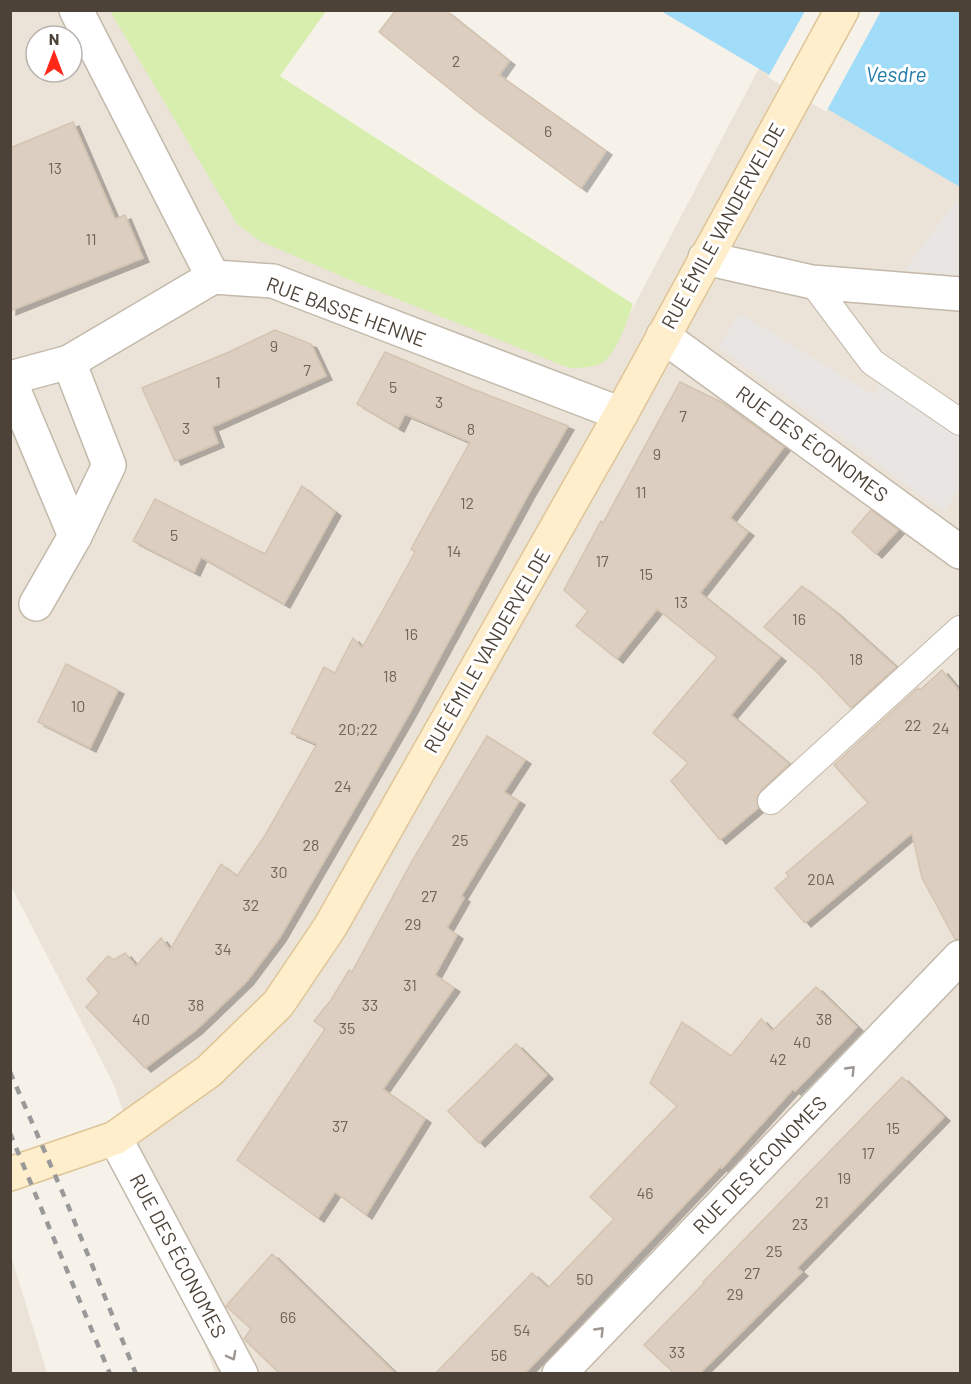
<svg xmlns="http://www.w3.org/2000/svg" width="971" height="1384" font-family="Barlow,sans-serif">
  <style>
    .residential { fill: #ebe3d7; fill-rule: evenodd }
    .green { fill: #d7eeaf }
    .parking { fill: #e8e5e2 }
    .water { fill: #a1dcf8 }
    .pier { fill: #f6f2ea }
    .building { fill: #dccfc1; stroke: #d5c4b0; stroke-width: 1.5; filter: url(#shadow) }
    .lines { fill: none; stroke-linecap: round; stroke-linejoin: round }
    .service-casing { stroke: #c3b9ab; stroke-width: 28 }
    .minor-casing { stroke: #c3b9ab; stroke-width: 36 }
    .secondary-casing { stroke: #dec597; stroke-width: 36 }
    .service { stroke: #fff; stroke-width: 26 }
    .minor { stroke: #fff; stroke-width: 33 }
    .secondary { stroke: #ffeecb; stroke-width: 33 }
    .rail { stroke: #999; stroke-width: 4.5; stroke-dasharray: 8 8; stroke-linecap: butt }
    .oneway { stroke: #9d9791 }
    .labels { text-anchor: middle; stroke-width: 6; stroke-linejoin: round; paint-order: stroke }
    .number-label { font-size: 16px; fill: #70655a }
    .street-label { font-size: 20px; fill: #4c4237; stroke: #fff }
    .water-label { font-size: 21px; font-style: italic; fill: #207ba9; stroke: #fff }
  </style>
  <defs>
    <filter id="shadow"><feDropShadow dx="6" dy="4" stdDeviation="0" flood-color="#0004"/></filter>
  </defs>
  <rect width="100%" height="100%" fill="#f6f2ea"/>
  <g class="residential">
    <path d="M11 11H120L605 361 759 68 960 187V1373H215L114 1085 11 886ZM36 36H72V72H36Z"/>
    <path d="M10 1256H11L47 1373H11Z"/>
  </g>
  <path class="green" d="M110 11H326L280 76 633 304C627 321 619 347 606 360 597 368 579 368 569 368L360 284 260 241 237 224Z"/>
  <g class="parking">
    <path d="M956 200 960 203V275L905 270Z"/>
    <path d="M740 313 874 395 884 376 960 426V488L944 512 718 347Z"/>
  </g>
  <path class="water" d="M661 11H960V187Z"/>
  <path class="pier" d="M805 11H881L826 112 768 77Z"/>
  <g class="building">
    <path d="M396 10H445L509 61 499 75 606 151 581 188 478 112 379 32Z"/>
    <path d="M73 122 115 219 125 215 143 258 10 311V148Z"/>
    <path d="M275 330 311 344 326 376 212 427 218 443 175 461 142 388 229 352Z"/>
    <path d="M385 352 470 388 568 426 530 491 408 716 280 937 247 981 196 1030 145 1068 86 1007 99 993 87 979 108 956 114 960 125 953 136 966 161 938 170 950 221 864 237 876 264 837 317 744 291 733 324 667 335 673 353 638 362 648 415 552 411 549 470 442 405 414 398 428 357 404Z"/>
    <path d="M680 382 721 402 784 447 730 518 748 532 700 593 780 657 731 715 789 764 761 790 757 797 758 808 720 840 671 781 688 763 653 733 717 657 657 609 617 659 576 626 588 611 564 590 601 521 603 523Z"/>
    <path d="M302 486 335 512 284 604 201 557 194 572 133 541 155 499 265 554Z"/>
    <path d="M871 510 898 530 876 554 852 532Z"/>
    <path d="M802 586 833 610 896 667 851 708 817 672 764 627Z"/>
    <path d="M66 664 118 690 90 748 38 722Z"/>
    <path d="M942 670 960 692V939H955L922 878 912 833 805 923 775 888 789 876 786 873 868 803 834 765 918 688 920 690Z"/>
    <path d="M487 736 525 760 504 792 519 801 461 896 464 898 447 928 457 935 435 975 454 988 383 1089 425 1119 366 1215 335 1192 318 1218 237 1160 325 1029 314 1021 331 1000 349 970 352 972 412 861Z"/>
    <path d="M816 987 857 1027 795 1091 793 1089 722 1168 721 1166 550 1347 524 1374H435L532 1273 548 1288 614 1219 590 1197 677 1106 650 1083 682 1022 731 1056 761 1019 772 1031Z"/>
    <path d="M516 1044 547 1075 479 1143 448 1111Z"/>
    <path d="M902 1077 944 1117 797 1268 802 1272 699 1374H675L644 1345 704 1283 703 1282Z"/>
    <path d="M272 1254 396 1374H280L244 1339 251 1329 226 1306Z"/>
  </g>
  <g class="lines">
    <g class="service-casing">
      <g id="service">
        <path d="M812 282 872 362 960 422"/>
        <path d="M771 801 960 629"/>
      </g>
    </g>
    <g class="minor-casing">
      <g id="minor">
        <path d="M76 10 213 277"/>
        <path d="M705 258 812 282 960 294"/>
        <path d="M213 277 273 281 621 414"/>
        <path d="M663 336 960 552"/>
        <path d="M10 378 69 362 213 277"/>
        <path d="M10 381 75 536"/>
        <path d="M36 604 75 536 109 465 69 362"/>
        <path d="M115 1138 241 1374"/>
        <path d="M559 1374 960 957"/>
      </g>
    </g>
    <g class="secondary-casing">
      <path id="secondary" d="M10 1174 115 1138 209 1071 278 1004 330 927 621 414 842 10"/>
    </g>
    <use href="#service" class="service"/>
    <use href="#minor" class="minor"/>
    <use href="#secondary" class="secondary"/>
    <g class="rail">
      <path d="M10 1072 65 1198 136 1374"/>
      <path d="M10 1133 110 1374"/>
    </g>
  </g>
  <defs><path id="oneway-chevron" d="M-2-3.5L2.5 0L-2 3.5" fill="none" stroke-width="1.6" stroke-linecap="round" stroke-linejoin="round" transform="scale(1.5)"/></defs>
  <g class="oneway">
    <use href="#oneway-chevron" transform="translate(851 1070) rotate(-46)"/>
    <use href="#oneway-chevron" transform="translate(600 1331) rotate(-46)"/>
    <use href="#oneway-chevron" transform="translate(232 1356) rotate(62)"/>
  </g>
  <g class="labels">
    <g class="number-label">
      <text x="456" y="67">2</text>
      <text x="548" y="137">6</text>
      <text x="55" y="174">13</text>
      <text x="91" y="245">11</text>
      <text x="274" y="352">9</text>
      <text x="307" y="376">7</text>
      <text x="218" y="388">1</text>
      <text x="393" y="393">5</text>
      <text x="439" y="408">3</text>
      <text x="683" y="422">7</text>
      <text x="186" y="434">3</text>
      <text x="471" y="435">8</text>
      <text x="657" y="460">9</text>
      <text x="641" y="498">11</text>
      <text x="467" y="509">12</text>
      <text x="174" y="541">5</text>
      <text x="454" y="557">14</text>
      <text x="602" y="567">17</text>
      <text x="646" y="580">15</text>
      <text x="681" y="608">13</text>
      <text x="799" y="625">16</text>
      <text x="411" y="640">16</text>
      <text x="856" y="665">18</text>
      <text x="390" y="682">18</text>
      <text x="78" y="712">10</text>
      <text x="913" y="731">22</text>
      <text x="941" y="734">24</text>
      <text x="358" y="735">20;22</text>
      <text x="343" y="792">24</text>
      <text x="460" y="846">25</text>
      <text x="311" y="851">28</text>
      <text x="279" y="878">30</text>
      <text x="821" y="885">20A</text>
      <text x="429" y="902">27</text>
      <text x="251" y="911">32</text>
      <text x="413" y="930">29</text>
      <text x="223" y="955">34</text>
      <text x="410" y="991">31</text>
      <text x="196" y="1011">38</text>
      <text x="370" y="1011">33</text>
      <text x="141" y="1025">40</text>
      <text x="824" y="1025">38</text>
      <text x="347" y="1034">35</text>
      <text x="802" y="1048">40</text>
      <text x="778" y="1065">42</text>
      <text x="340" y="1132">37</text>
      <text x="893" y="1134">15</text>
      <text x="868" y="1159">17</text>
      <text x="844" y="1184">19</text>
      <text x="645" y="1199">46</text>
      <text x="822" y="1208">21</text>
      <text x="800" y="1230">23</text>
      <text x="774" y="1257">25</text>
      <text x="752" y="1279">27</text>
      <text x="585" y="1285">50</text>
      <text x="735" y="1300">29</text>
      <text x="288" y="1323">66</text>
      <text x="522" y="1336">54</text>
      <text x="677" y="1358">33</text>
      <text x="499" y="1361">56</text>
    </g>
    <g class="street-label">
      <text transform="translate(723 226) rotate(-61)" y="7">RUE ÉMILE VANDERVELDE</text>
      <text transform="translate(346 312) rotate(20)" y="7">RUE BASSE HENNE</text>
      <text transform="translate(812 444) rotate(36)" y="7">RUE DES ÉCONOMES</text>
      <text transform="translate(487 651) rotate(-60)" y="7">RUE ÉMILE VANDERVELDE</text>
      <text transform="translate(760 1165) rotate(-46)" y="7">RUE DES ÉCONOMES</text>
      <text transform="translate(178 1256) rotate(62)" y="7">RUE DES ÉCONOMES</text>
    </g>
    <g class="water-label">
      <text x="896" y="82">Vesdre</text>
    </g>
  </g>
  <rect width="971" height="1384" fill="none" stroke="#4c4237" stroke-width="24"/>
  <g transform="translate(54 54)"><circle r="28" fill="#ffffff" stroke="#b7b3af" stroke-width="1.5"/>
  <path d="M0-4.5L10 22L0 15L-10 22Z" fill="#ff2718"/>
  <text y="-9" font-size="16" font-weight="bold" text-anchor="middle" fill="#4c4237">N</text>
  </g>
</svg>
